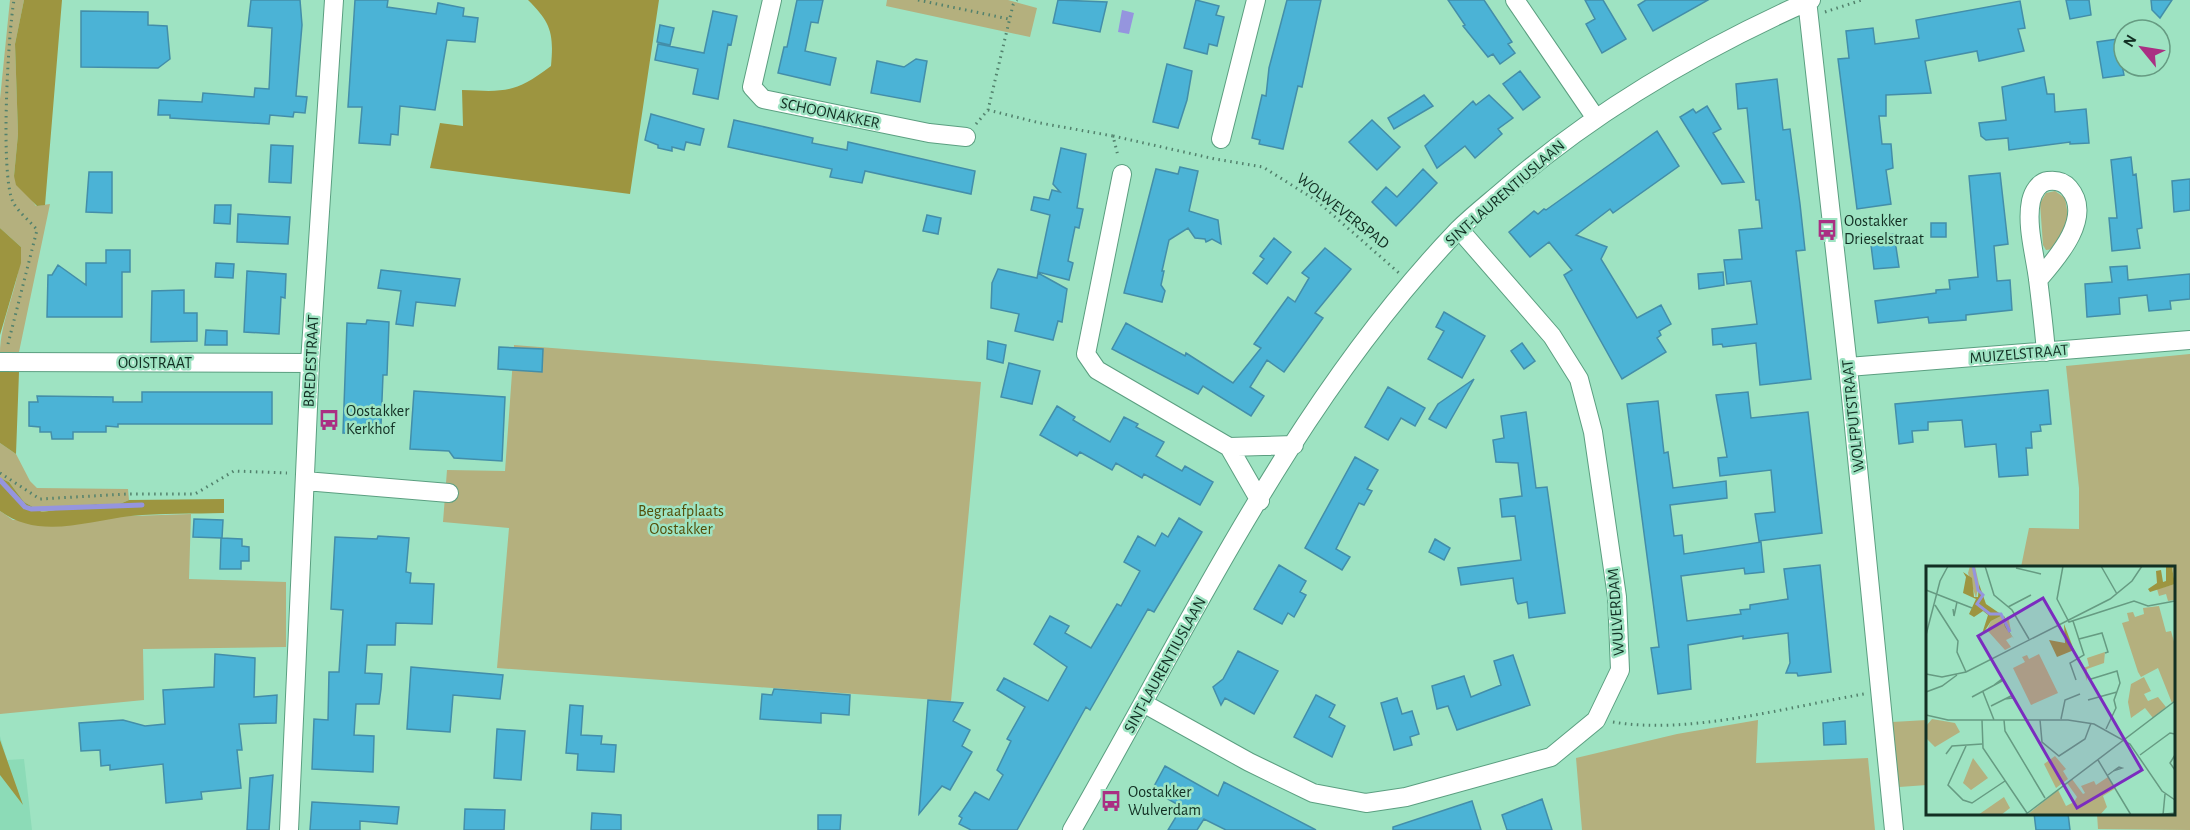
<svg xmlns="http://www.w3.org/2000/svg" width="2190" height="830" viewBox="0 0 2190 830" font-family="'Alegreya Sans',sans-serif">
<rect width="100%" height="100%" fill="#9ee3c2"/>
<path fill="#8cdbb7" d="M0,736L7,760L24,759L32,830H0Z"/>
<path fill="#b4b07e" d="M10,0H24L15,44L18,134L14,176L36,206L50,204L19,352L0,354C0,318 21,284 21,247L0,228V99Z
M887,0H1008L1037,8L1030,37L886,6Z
M2055,191L2065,198L2069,222L2054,249L2046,250L2043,245L2040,203L2046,193Z
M514,345L981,382L951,701L497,668L509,528L443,522L447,470L505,471Z
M2190,354V830L2098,829L2097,814H2174V568L2021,567L2029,528L2079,529V488L2066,366Z
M0,443L16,454L30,481L37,488L128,489L129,500L115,506L96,504L42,512L24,502L9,482L0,478Z
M0,511L13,520L191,514L189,579L286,582V647L143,649L144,700L0,714Z
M1758,720L1756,763L1868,758L1875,830H1582L1576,758L1677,734Z
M1927,720V785L1899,787L1892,722Z"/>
<path fill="#9d9540" d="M24,0H62L45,205L37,206L16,185L14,176L18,134L15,44Z
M528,0H659L630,194L430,168L440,123L463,126L462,90C507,92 515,93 551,66C554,33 551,23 528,0Z
M0,228L21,247V263L0,335Z
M0,372H19L16,454L0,443Z
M0,478L9,482L24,502L42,512L96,504L115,506L129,500L224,499V513C193,514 161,513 131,516C87,521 39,540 0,511Z
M0,740L23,805L0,775Z"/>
<path fill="#9595de" d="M1122,10L1134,13L1129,34L1118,32Z"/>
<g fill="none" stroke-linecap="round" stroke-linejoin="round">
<path stroke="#9595de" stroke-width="5" d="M0,480L25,507L31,509L142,505"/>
</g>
<path fill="#4bb3d6" stroke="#438ea9" stroke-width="1.5" d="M251,0H300L302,25L296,96L307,97L305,113L294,112L293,117L270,115L269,124L170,118V115H158L159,100L202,102L203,93L254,97L255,88L269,89L272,28L248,26Z
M355,0H388L387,7L436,14L438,3L464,8L463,16L478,18L475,42L447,40L435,110L400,106L398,135L391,134L390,145L359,143L362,107H348Z
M797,0H823L818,23L811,22L805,51L836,58L830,85L778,73L784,47H787Z
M1058,0L1107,2L1100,32L1053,23Z
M1196,0L1219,6L1216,15L1224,17L1217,46L1209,44L1207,54L1184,48Z
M1287,0H1321L1302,87L1298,86L1283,149L1259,144L1260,140L1252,138L1262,95L1266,96L1269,68Z
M1448,0H1484L1512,42L1508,44L1515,53L1500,64L1493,54L1488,57L1463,26L1465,25Z
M1585,0H1603L1626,39L1602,53L1586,24L1595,19Z
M1646,0H1708L1653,31L1638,5Z
M2066,0H2089L2091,15L2070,19Z
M2151,0H2172L2160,18L2152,10Z
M2020,1L2025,28L2018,29L2024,51L1979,61L1977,51L1925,61L1931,93L1886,95V116H1879L1882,144H1891L1893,168L1886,170L1891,204L1857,209L1838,59L1849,58L1846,31L1873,28L1875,44L1919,38L1916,20Z
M81,11L148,12V25L167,26L170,59L158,68L81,67Z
M713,11L737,16L731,45L728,44L718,99L693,94L698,69L655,60L658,44L704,53Z
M660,25L674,28L670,45L657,42Z
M2117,39L2124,75L2103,78L2097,42Z
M916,59L927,61L920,102L871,93L877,61L904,67Z
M1167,64L1192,71L1187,100L1178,128L1153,122Z
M1520,71L1540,97L1523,110L1503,84Z
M2044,77L2047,94H2054L2055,112L2086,109L2089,143L2070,144V142L2009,150L2008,138L1986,140L1981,136L1979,123L2006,120L2002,87Z
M1777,79L1783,130L1790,129L1800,204L1805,250L1796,251L1811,379L1760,385L1756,343L1723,347L1722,344L1713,345L1712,329L1757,324L1751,281L1727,284L1724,260L1742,259L1739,230L1762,228L1759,200H1756L1747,108L1738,109L1736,84Z
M1424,95L1433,106L1394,129L1388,118Z
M1489,95L1513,118L1498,129L1502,134L1475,158L1465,146L1437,168L1425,146L1473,101L1476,105Z
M1707,106L1721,129L1713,133L1744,182L1722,184L1680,117L1693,109L1696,113Z
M651,114L704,129L700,145L686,142L684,150L672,147V151L658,148V145L645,140Z
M734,120L813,138L812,143L847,150L848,142L975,171L971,194L865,171L862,183L830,177L832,169L728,147Z
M1372,120L1400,147L1377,170L1349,142Z
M1657,131L1679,166L1613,213L1610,209L1576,235L1607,247L1601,259L1637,318L1661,305L1671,324L1659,331L1661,335L1657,338L1666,352L1622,379L1564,275L1572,270L1549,242L1530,257L1509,232L1534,211L1538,214L1544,209L1546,210Z
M271,145L293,146L291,183L269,182Z
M1061,148L1086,154L1077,208L1083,209L1079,228L1075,227L1068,261L1073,263L1069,280L1038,272L1050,215L1031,210L1034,197L1049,200L1052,190L1060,192L1053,184Z
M2131,157L2133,175L2136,174L2142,228L2137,229L2140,248L2112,251L2109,218H2117L2111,160Z
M1180,167L1198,171L1189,211L1218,220L1221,244L1212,239L1206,242L1205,239L1195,238L1188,228L1169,240L1162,271H1164L1161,285L1165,291L1162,302L1124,293L1156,169L1178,174Z
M1423,169L1437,183L1396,226L1372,202L1386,187L1397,197Z
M89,172H112V213L86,212Z
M2000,173L2008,244L1994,246L1997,281L2010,280L2012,310L1966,315V320L1929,323L1928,317L1878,323L1875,301L1936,293V290L1950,289L1949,280L1978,277L1969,176Z
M2190,179V210L2174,212L2172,181Z
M215,205H231L230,224L214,223Z
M238,214L290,217L288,244L237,242Z
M927,215L941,218L938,234L923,231Z
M1931,223H1946V237H1931Z
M1894,234L1899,267L1874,269L1870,237Z
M1274,238L1291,252L1267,284L1253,273L1264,259L1260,256Z
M1325,248L1351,269L1315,313L1323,318L1284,372L1267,360L1250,387L1264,396L1251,416L1203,386L1198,394L1112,349L1126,323L1185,356L1186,353L1233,383L1261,348L1254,344L1288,297L1295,302L1309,278L1302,273Z
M106,250H130V272H122V317H47L48,275H52L58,265L86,285V263H106Z
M216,263L234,264L233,278L215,277Z
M2127,266L2128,280L2190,274V299L2170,301L2171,309L2149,311L2147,295L2119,298L2120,314L2087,317L2085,284L2112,282L2110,267Z
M998,269L1037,278L1038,273L1067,289L1062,322L1058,321L1053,340L1015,331L1019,314L991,308L992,283Z
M381,270L460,279L455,306L416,302L413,326L396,324L401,291L378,288Z
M247,271L286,274L285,298L281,297L279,334L244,332Z
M1723,272L1724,285L1699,289L1698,274Z
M184,290V313H197V341L151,342L152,291Z
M1444,312L1485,336L1462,378L1428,359L1444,331L1436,327Z
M367,320L389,322L387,375H383L381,424L366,423L365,434L343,433L347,323L366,324Z
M206,330L227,331V345H205Z
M988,341L1006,345L1003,363L987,359Z
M1522,343L1535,361L1524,369L1511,351Z
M499,347L543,349L542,372L498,369Z
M1009,363L1040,371L1032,404L1001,397Z
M1474,379L1446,428L1429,419L1438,404Z
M1388,387L1425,408L1415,426L1401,418L1388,440L1365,427Z
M2048,390L2051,424L2040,425L2041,431L2031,432L2032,448H2026L2028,475L1999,477L1996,444L1965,447L1962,420L1928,422V430L1912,431L1913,442L1899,444L1895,404Z
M414,391L505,397L502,461L454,458L449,451L410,449Z
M142,392H272V424H118V427L106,426V432H73V439H52L51,432H40V427L29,426V402H38L37,396L113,397V402H142Z
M1748,392L1751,418L1808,412L1822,533L1759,541L1755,514L1775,512L1771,470L1720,476L1718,458L1727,457L1716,395Z
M1658,401L1664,453L1668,452L1673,488L1726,481L1727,498L1670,505L1674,536L1682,535L1684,554L1761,542L1764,572L1745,574L1744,568L1681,576L1687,621L1741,614L1740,610L1750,609V605L1788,599L1784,569L1820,565L1831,672L1798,676L1797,673H1786L1790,663L1788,633L1743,639V636L1688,645L1691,689L1658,694L1651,648L1659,647L1627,404Z
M1057,406L1075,417L1073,420L1110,442L1124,417L1138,424L1136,427L1164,442L1156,456L1182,471L1185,466L1213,482L1200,505L1144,474L1142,478L1116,463L1112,470L1080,452L1077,456L1040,435Z
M1526,412L1536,488L1547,487L1565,613L1529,618L1527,602L1518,604L1516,600L1513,578L1461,585L1458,568L1521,560L1515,516L1502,517L1500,499L1522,496L1518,463L1496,462L1493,440L1504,438L1501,416Z
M1355,457L1378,470L1367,489L1372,491L1364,505L1359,503L1336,549L1350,557L1342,570L1305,548Z
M1179,518L1202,532L1154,612L1148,609L1090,710L1086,707L1017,830H971L959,824L962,818L959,816L975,792L989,800L1003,775L997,770L1011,741L1007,739L1025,707L997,690L1004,678L1048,701L1067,667L1034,644L1050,616L1069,626L1065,633L1091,648L1117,604L1121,606L1140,571L1124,562L1138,536L1155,546L1162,533L1168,537Z
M194,519L223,520L222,538L242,539V546L249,547V561H241V569H220L221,538L193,537Z
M378,536L409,538L406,572L411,573L410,583L434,584L432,624L396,623L395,645H367L365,673L382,674L381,689L379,704H356L354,735L374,736L373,772L312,769L314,719L328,720L329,672H339L343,610L331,609L335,537L377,539Z
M1435,539L1450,548L1444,560L1429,552Z
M1279,565L1306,581L1300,592L1306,595L1294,617L1288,613L1282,624L1254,609Z
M1238,651L1278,671L1254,714L1225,698L1221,705L1213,687L1223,679Z
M215,654L255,658L254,697L277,695L276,723L239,724L242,750H237L241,788L201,792L202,799L166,803L163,764L110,770V765L101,766L100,750L81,751L79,723L123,720L145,726L165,724L163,690L214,687Z
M1513,655L1530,705L1457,730L1448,706L1437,709L1432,686L1464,676L1471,697L1501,685L1494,661Z
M411,667L503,675L500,699L453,695L450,732L407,729Z
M774,689L850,695L849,715L821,713V723L760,719L762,694L772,695Z
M1316,695L1335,705L1329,717L1345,726L1332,757L1294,737Z
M1397,698L1402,714L1412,711L1419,734L1410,737L1412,745L1394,750L1381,703Z
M928,700L963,703L953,721L970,730L962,746L972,752L950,790L942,786L919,814Z
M570,705L583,706L581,735L602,736L601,744L616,745L614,772L577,770L578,754L566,753Z
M1845,721L1846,744L1824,745L1823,723Z
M497,729L525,731L521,780L494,778Z
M1165,766L1218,796L1224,782L1316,830H1226L1204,819L1197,830H1168L1182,807L1152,790Z
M273,775L269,830H247L250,778Z
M1542,799L1552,830H1507L1502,815Z
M1472,801L1481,830H1393V827Z
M312,802L399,807L397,824L360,821V830H310Z
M465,809L505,810L504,830H464Z
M592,813L621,815V830H591Z
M2034,813H2068L2070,830H2036Z
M818,815H841L840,830H818Z"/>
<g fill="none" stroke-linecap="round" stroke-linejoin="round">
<defs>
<path id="minor" d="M772,0L752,87L763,99L929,133L966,137
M1515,0L1595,117
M1807,0L1848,367L1894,830
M1221,139L1256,0
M1122,174L1086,354L1097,370L1229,447L1260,501
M2038,280C2057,258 2094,217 2069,188C2064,182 2056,180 2048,181C2039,182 2033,192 2031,201C2026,225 2035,255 2038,279C2041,303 2044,328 2046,352
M0,362L310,363
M1848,367L2190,340
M1229,447L1294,445
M305,481L449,493
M1143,703L1249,762L1313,793L1366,803L1406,797L1551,757L1596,720L1620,670L1617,597L1593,432L1579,379L1552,336L1459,229
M289,830L310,363L334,0
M1072,830C1190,625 1293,402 1458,230C1473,215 1490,202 1506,188C1597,109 1701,49 1811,0"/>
</defs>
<use href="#minor" stroke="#5b9f80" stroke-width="20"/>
<path stroke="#52816c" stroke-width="3" stroke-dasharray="1.5 4.5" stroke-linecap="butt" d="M918,0L1009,19
M1825,12L1862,0
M988,110L1040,123L1113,136L1118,156
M976,124L988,110L1013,5L1017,0
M1113,136L1215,159L1263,167L1317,201L1399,273
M8,344L37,230C30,221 18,212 13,202C0,175 8,35 14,0
M0,473L40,499L127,494H195L234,471L287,473
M1613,722C1689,735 1788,707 1864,694"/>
<use href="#minor" stroke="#fff" stroke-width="18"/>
</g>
<defs>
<symbol id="bus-bare" viewBox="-9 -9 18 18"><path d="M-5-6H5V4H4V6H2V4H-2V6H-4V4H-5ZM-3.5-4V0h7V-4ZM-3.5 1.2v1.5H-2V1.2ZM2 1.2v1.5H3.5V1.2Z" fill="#aa2f83" stroke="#9ee3c2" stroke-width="2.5" paint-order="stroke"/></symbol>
</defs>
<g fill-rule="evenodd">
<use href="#bus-bare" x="1812" y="215" width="30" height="30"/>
<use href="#bus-bare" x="314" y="405" width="30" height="30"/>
<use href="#bus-bare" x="1096" y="786" width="30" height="30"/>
</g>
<g text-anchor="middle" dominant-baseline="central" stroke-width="5" stroke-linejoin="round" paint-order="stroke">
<g font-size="16" fill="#122f23" stroke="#9ee3c2">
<text transform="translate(830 113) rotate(12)">SCHOONAKKER</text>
<text transform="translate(1505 193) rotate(-41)">SINT-LAURENTIUSLAAN</text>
<text transform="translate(1343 211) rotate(38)">WOLWEVERSPAD</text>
<text transform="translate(2019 354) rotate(-5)">MUIZELSTRAAT</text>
<text transform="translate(311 361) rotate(-87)">BREDESTRAAT</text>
<text x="155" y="363">OOISTRAAT</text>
<text transform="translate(1853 416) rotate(-96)">WOLFPUTSTRAAT</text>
<text transform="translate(1616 612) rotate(-94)">WULVERDAM</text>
<text transform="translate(1165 665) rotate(-61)">SINT-LAURENTIUSLAAN</text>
</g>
<g font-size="16" fill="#122f23" stroke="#9ee3c2" text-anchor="start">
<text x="1844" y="221">Oostakker<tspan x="1844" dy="18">Drieselstraat</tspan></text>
<text x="346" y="411">Oostakker<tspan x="346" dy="18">Kerkhof</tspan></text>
<text x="1128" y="792">Oostakker<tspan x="1128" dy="18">Wulverdam</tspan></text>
</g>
<g font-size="16" fill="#534d09" stroke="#9ee3c2">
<text x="681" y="511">Begraafplaats<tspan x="681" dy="18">Oostakker</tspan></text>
</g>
</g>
<g transform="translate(1926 566)">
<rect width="249" height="249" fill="#9ee3c2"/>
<path d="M44,0H49L53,18L50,32L42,7ZM249,1V34L242,35L240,28L233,30L231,23L249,18L246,2ZM233,40L240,66L245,65L249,79V134L246,137L232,102L215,111L212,106L196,57L203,55L201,47L207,46L209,51L218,48L217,42ZM75,50L80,53L82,50L85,65L80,55L77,57L86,71L80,74L85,81L79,84L61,64L65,55ZM179,86L178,97L161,103V115L157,102L163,100L161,92ZM113,88L132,127L105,139L87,102L99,96L96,91L101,89L103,93ZM218,111L225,125L218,128L222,135L232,131L240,141L227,152L219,142L205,152L202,136L205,118ZM6,153L29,157L34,166L9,181L0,172V160ZM129,190L140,203L137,205L142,213L130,222L118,198ZM47,192L62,212L45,224L37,217ZM182,211L190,222L177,230L181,241L174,249H101L132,224L140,240L148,236L151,231L141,217L146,213L157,228L159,227L155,220L168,215L170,219ZM78,231L84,242L75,249H52Z" fill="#b4b07e"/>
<path d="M240,0H249L246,2L249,18L224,26L222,23L231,17L230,5L235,4L237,16L240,15ZM37,6L46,12L48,31H52L53,18L60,38L79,51V59L88,73L79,61L75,50L65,55L55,71L62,49L57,45L48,51L43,48L50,33L37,27L40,11ZM138,58L148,84L131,91L123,74L139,77Z" fill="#9d9540"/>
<path fill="none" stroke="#9595de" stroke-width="3" d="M47,0L52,24L57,29L51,38L64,48H75L84,66"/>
<path fill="none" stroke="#669b82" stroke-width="1.5" d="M59,0L68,29L86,44L103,73M137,0L131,33L143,56L208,35L222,40L249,35M175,0L191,28M90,2L115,8M0,24L46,42M9,39L32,75L31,86L40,106M82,41L105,29M27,43L28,50L31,36M147,55L158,89L144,97L150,114M0,69L14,15L22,0M153,73L176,67L182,86L179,87M0,108L16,111L40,106L184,33L206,15L216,0M165,113L191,105L194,117L188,134L190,142L180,163M0,126L16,120L31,109M57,126L68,154M46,131L76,115V113L68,119M162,134L191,126M65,140L85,130L87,132L79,133M0,149L22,154H142L168,158L204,178L236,225L249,234M135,153L139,134L154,128M56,154L57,182L101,247M78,154L79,165L119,232M114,154L116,176L133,190L159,173L165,157M40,180L22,219L37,234L46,237L79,215M20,188L26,180L56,178M214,189L244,167L249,168M249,189L244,197L249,204M172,194L205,249M182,209L190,203L193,201L196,202L187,205M99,249L249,135M230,249L249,247M237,249L239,228"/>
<path fill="#7b2cbf" fill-opacity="0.15" stroke="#7b2cbf" stroke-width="3" d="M117,32L216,204L151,242L52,70Z"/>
<rect width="249" height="249" fill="none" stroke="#122f23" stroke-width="3"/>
</g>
<g transform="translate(2142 48) rotate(300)"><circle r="28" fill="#9ee3c2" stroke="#669b82" stroke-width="1.5"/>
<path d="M0-4.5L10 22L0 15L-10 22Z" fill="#aa2f83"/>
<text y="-9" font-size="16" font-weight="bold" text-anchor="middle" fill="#122f23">N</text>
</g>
</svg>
